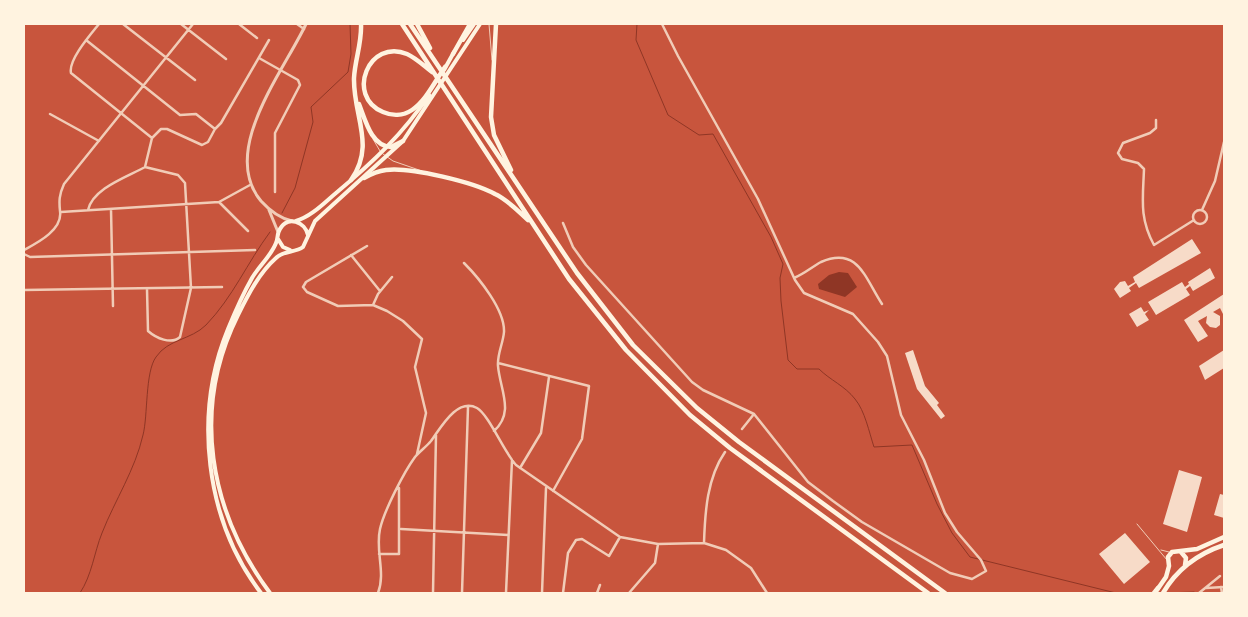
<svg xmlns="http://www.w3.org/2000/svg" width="1248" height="617" viewBox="0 0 1248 617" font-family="Overpass,sans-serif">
<rect width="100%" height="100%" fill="#c8553d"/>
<path fill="#8f3625" d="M839,272L848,273L857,287L845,297L819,289L818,284L829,275Z"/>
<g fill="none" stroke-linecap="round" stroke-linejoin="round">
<path stroke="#8f3625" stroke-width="1" d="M637,24L636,40L668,115L699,135L713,134L771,237L783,264L780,278L781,301L788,360L797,369H819C830,380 845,386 855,399C865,411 869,432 874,447L912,445L937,504L952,533L970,557L1116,593
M282,213L295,188L313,122L311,107L348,72L351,54L350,24
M80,593C92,575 94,553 102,533C115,500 135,470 143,435C148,416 145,372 156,357C168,339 191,340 206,325C233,297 247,263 270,232
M1165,593L1194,592"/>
</g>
<path fill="#f7dbc8" d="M1192,239L1201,253L1139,288L1136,283L1129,288L1131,291L1120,298L1114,289L1120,282L1125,281L1128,286L1135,282L1133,277Z
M1210,268L1215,278L1193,291L1190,286L1186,289L1190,295L1156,315L1148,302L1182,282L1185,287L1189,284L1188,282Z
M1224,294V316L1220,308L1213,312L1220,316V325L1216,328L1210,327L1206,323L1207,316L1198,321L1208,336L1198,342L1184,320Z
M1141,307L1144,312L1149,310L1145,314L1149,320L1137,327L1129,314Z
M913,350L925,386L939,403L937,405L945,416L941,419L917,389L905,353Z
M1224,350V368L1205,380L1199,366Z
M1179,470L1202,477L1187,532L1163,524Z
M1220,494L1224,495V518L1214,515Z
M1125,533L1150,562L1124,584L1099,554Z"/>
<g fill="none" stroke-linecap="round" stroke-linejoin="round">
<path stroke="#f1ccb7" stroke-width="1" d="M489,24L492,60
M373,139L380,151
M383,154L393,161L422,171
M1137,524L1167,560
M1161,550L1169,552"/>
<path stroke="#f1ccb7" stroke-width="2.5" d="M99,24C91,34 68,60 71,73L152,138
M123,24L195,80
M181,24L226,59
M239,24L257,38
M297,24L304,29
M662,24L678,56L758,199L795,280L804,293L853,314L878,342L887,356L901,415L924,460L945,513L957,532L981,560L986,571L972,579L950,573L862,522L833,501L808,482L754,414L742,429
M86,40L180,115L196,114L215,129
M259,58L298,80L300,85L275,133V192
M50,114L99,141
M1156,120V128L1150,133L1123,143L1118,153L1122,159L1138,163L1144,169C1143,198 1139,218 1154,245L1194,220
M215,129L221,123L269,40
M145,167L178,175L185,183L191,288L180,337C171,345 156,338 148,331L147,289
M219,202L248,231
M111,209L113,306
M1193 217a7 7 0 1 1 14 0a7 7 0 1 1-14 0Z
M88,210C93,188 127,177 145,167L152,138L161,129H167L202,145L208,142L215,129
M1202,210L1215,181L1224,142
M61,212L219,202L250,185
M563,223L573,247L586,265L692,382L703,390L754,414
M367,246L306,282L303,287L307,292L338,306L373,305L387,311L403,321L422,339L415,367L426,413L417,454
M24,250C37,243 63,230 60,211C59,201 59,195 64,184L193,24
M24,254L30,257L255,250
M351,255L380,291
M464,263C479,278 505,310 504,332C503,344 497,354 498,366C500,390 515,412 494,431
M794,278C804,274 812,267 821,262C858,246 865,278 882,304
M24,290L222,287
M373,305L378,294L392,277
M498,363L589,386L582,439L553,491
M520,468L541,433L549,377
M401,529L508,535
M704,543C705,512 707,478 725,452
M379,554H399V488
M1221,587L1222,593
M1206,588L1224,587
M378,593C386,572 375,551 380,529C384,511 404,472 415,457C420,451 426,447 431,441C440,429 457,397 477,408C489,415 504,452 516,465L620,537L658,544L704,543L726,550L751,568L767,593
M433,593L436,435
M462,593L468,407
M506,593L512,460
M542,593L546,488
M563,593L568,553L576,540L582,539L609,556L620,537
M597,593L600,585
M629,593L655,563L658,544
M1199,593L1220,576"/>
<path stroke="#f1ccb7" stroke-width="3" d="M269,210L278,232
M292,221C279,218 270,211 261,201C219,151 284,71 306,24"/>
<path stroke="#fff3e0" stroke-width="4" d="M463,40L474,24
M444,70L454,52
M296,221C312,216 324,203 336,193C372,163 403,134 429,95
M278,239L283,247L290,250
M261,593C205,520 193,414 228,329C235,312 243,294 252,278C259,266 271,256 276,243C278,239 277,233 280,229C288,215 305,222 308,235
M270,593C209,511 191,409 238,315C248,295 259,273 276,258C284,250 295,253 303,247L315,221L403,141L480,24"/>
<path stroke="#fff3e0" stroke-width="4.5" d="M1181,552L1186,558L1185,565
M1157,590L1166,577L1169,566L1168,557L1172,552L1197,549L1224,537
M1163,593C1177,569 1197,554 1224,545"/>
<path stroke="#fff3e0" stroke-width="4.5" d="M402,24L569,279L626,350L690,415L730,448L928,593
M410,24L577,273L633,345L697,408L739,442L945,593
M417,24L430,48
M496,24L491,117L494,135L511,170
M453,54L470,24
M432,72C424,66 416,58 407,54C369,38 345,96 383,112C392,116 403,116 412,110C426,101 435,81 445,67
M359,104C365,119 371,146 391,147L403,141
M364,178C371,174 378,171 386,170C411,167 473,182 495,194C508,200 518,211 528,220
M351,180C376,145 353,116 354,78C355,59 362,43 361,24
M1154,593L1158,588"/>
</g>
<rect width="1248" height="617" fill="none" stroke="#fff3e0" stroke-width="50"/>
</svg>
